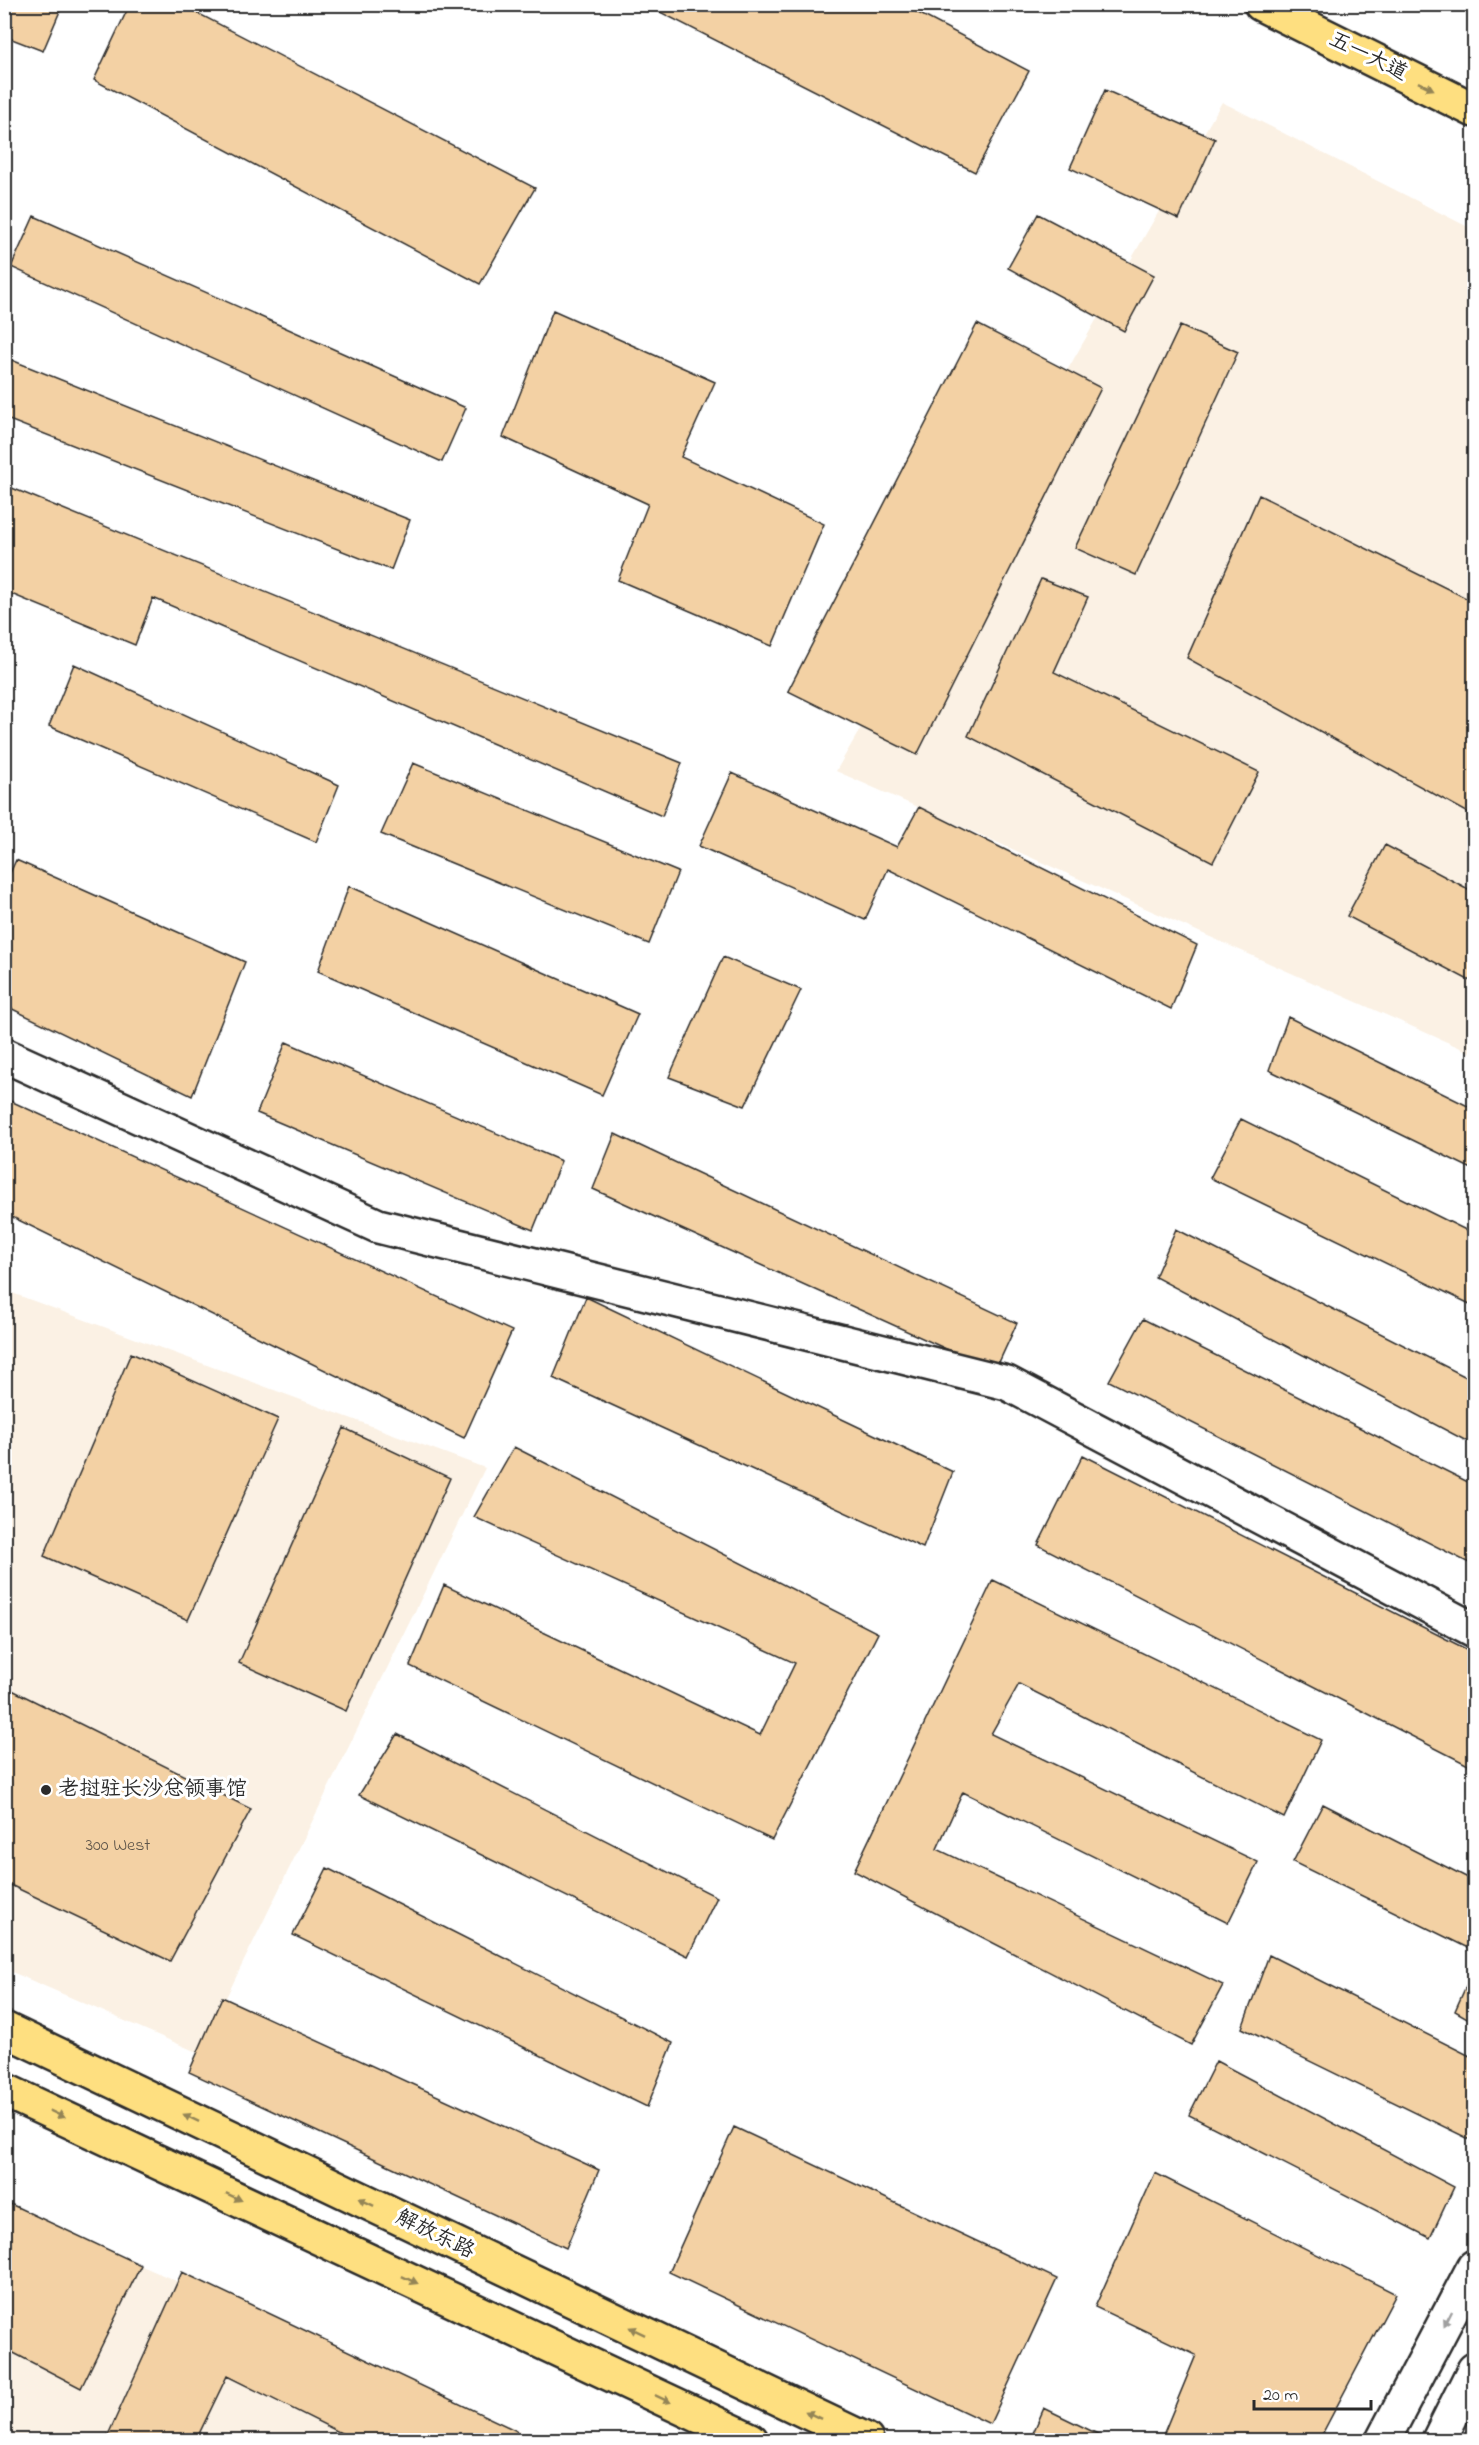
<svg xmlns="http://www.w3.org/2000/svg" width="1479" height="2445" viewBox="0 0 1479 2445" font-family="'Indie Flower','LXGW WenKai TC',sans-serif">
<rect width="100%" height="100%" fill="#fff"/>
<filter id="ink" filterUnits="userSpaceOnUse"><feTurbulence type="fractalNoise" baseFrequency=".0167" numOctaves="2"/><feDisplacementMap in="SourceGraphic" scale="12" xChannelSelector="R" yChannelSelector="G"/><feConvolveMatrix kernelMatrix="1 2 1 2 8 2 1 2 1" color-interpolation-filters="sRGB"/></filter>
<g filter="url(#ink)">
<path fill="#fbf1e4" d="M1222,102L1474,230V1054L836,771Z
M4,1290L485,1468L199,2053L5,1969Z
M4,2206L537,2438L535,2440H167L116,2416L108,2440H5Z"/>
<path fill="#f3d1a4" stroke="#2b2b2b" stroke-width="1.5" d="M4,4H63L43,51L4,36Z
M130,4H180L535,188L480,284L94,80Z
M654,4H901L1029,71L975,172L652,8Z
M1105,90L1215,139L1179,219L1070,168Z
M1038,214L1154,275L1124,331L1008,268Z
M34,216L466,408L442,462L11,267Z
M553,310L715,382L681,457L824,524L772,646L618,580L648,504L503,437Z
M977,324L1101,388L917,755L788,691Z
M1180,326L1238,352L1136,575L1075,548Z
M4,357L410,520L391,570L4,418Z
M7,486L682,763L662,816L153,598L135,645L4,591V490Z
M1259,495L1474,602V816L1187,658Z
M1041,579L1088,597L1054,672L1259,772L1213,862L968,736Z
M74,664L339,785L316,842L49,726Z
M413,763L678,872L649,944L381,834Z
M732,773L897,847L919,807L1197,945L1171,1009L888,869L865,920L699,846Z
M1385,845L1474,892V983L1347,916Z
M16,860L245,962L192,1096L4,1005V886Z
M349,886L638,1014L602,1095L318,971Z
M723,957L801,990L745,1106L669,1077Z
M1288,1017L1474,1109V1170L1269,1070Z
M286,1042L561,1161L533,1230L257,1113Z
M4,1098L512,1331L464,1438L4,1213Z
M1241,1119L1474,1234V1306L1210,1178Z
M615,1134L1017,1323L995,1371L593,1189Z
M1176,1229L1474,1381V1445L1155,1277Z
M586,1297L953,1472L923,1548L553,1378Z
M1143,1319L1474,1485V1552L1469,1563L1109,1381Z
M131,1353L278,1419L188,1620L44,1556Z
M344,1428L450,1478L346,1711L239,1663Z
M514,1447L878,1633L772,1840L410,1666L444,1585L760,1735L795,1663L474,1517Z
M1083,1455L1474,1653V1768L1038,1545Z
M993,1580L1321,1740L1284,1818L1019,1684L991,1734L1258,1862L1228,1923L963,1792L937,1849L1223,1985L1191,2045L854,1871Z
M4,1686L251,1809L170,1961L4,1882Z
M397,1734L717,1897L688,1956L359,1795Z
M1323,1804L1474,1881V1951L1293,1862Z
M327,1868L673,2043L647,2107L293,1935Z
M1269,1955L1474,2058V2132L1471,2140L1242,2028Z
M1474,1968V2022L1455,2011Z
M222,1997L599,2170L566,2248L189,2072Z
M1216,2061L1454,2187L1430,2238L1189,2115Z
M734,2127L1057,2279L990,2424L669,2272Z
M1155,2173L1396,2294L1319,2440H1161L1196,2355L1095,2307Z
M4,2201L141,2265L81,2388L4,2348Z
M182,2272L517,2431L513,2440H355L227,2376L196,2440H120L108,2435Z
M1044,2408L1110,2440H1030Z"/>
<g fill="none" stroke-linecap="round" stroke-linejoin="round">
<defs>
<path id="minor" d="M4,1055L378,1226L1007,1383L1474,1630
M1383,2440L1474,2267
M1439,2440L1474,2370"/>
<path id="major" d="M1261,4L1474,110
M4,2029L866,2440
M4,2090L751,2440"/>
</defs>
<use href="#minor" stroke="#2b2b2b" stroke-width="38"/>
<use href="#major" stroke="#2b2b2b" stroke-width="38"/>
<use href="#minor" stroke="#fff" stroke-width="33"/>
<use href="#major" stroke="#fedf80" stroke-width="33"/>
</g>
<defs><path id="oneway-solid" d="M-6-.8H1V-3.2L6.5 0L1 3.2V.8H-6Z" transform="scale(1.5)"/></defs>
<g fill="#948556">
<use href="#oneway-solid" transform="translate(1426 86) rotate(26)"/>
<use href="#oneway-solid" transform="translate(57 2114) rotate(25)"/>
<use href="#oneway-solid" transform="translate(191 2118) rotate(-154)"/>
<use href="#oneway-solid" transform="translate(234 2197) rotate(25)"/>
<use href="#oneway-solid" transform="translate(366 2202) rotate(-154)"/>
<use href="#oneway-solid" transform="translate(410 2280) rotate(25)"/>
<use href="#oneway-solid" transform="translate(637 2331) rotate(-154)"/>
<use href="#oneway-solid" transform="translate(663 2399) rotate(25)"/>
<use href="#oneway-solid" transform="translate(813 2415) rotate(-154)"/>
</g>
<use fill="#a0a0a0" href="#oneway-solid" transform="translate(1448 2319) rotate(117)"/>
</g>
<circle fill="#2b2b2b" stroke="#fff" stroke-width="2" cx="46" cy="1790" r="6"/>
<g text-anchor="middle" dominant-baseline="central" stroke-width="6" stroke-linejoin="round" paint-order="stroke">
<g font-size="18" fill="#5d5449">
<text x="118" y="1846">300 West</text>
</g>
<g font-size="21" fill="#2b2b2b" stroke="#fff">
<text transform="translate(1368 57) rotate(26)">五一大道</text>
<text transform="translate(435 2235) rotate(26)">解放东路</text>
</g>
<g font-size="21" fill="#2b2b2b" stroke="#fff" text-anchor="start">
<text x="58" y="1790">老挝驻长沙总领事馆</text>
</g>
</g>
<rect width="1479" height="2445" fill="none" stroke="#fff" stroke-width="24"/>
<rect x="12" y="12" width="1455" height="2421" fill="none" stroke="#2b2b2b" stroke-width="2" filter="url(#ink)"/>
<path d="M1254 2400v9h117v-9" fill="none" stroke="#2b2b2b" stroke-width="3"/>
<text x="1263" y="2400" font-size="18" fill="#2b2b2b" stroke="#ffffff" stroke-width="4.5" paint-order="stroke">20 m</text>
</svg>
